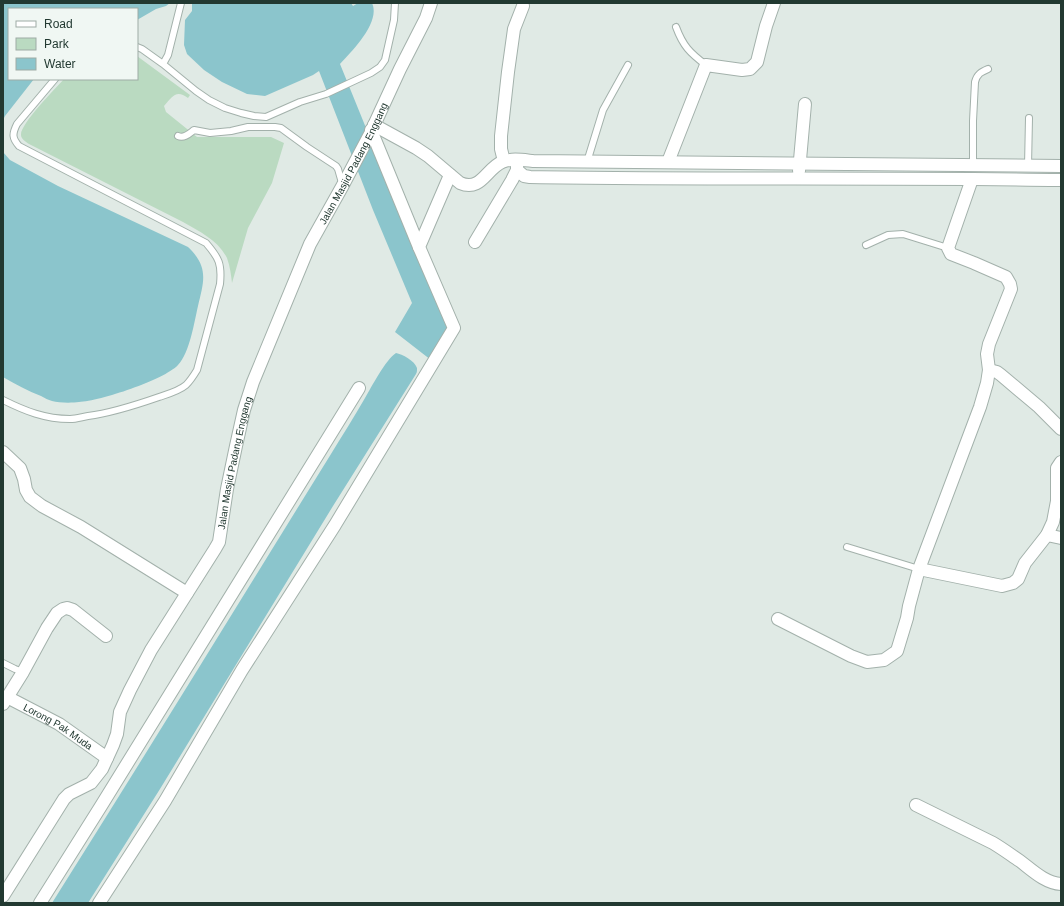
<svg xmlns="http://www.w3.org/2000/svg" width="1064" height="906" viewBox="0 0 1064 906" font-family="Arial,sans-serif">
<rect width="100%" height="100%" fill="#e0eae5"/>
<path fill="#badac1" d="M137,56L190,95L188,98C176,89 172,97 164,106L166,112L197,137H271L284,143L272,183L248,228L232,283C231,275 230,266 227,258C218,240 200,232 183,222L29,144C26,142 21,139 21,135C20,124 56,88 64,79H137Z"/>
<path fill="#8bc5cc" d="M3,3H170L166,6L156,9L137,20V9H9V79H34L5,116L3,120Z
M192,3H351L353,6L358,3H372C381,22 352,51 340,64L449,332L431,360L395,332L412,303L373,210L319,71L313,75L265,96L247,94L222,82L204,70L187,54L184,45L185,20L192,11Z
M3,152L10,160L58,186L188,247C209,267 204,281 198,306C194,323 190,352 178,365C164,380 100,401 79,402C72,403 59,403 52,401C48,400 45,398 41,396C28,391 15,384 3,377Z
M396,353C402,354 415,361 417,368C417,371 417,372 416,374L333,506L160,789L88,903H52C146,754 238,604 331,454C342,436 354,417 365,398C371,388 386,359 396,353Z"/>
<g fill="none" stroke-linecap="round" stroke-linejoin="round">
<defs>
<path id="service" d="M676,27C683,46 690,53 706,65
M137,47L142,49L163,64L196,91L209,100L225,108L241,113L254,116L266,117L300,102L326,94L371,73L380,67L385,60L394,20L395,3
M163,64L168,55L181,3
M178,136C184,139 190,133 194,130L210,133L231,131L248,127H275L281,128L307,147L336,166L338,169L342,183
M587,162L603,110L628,65
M973,165V121L975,82C977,74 981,72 988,69
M1028,166L1029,118
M866,245L888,235L903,234L948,248
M3,400C25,411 45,419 70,419C76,419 82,417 88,416C112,413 136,405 159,397C168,394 179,391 186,385C191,380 194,375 197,370L220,284C222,264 219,258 206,243L19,146C12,138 12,134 17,124L55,79
M847,547L919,569
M3,663L15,669L23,672"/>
<g id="minor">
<path d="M374,125L416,148L428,156L460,183C481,192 486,169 502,162C511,158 523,160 533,161L1061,166"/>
<path d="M371,130L419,247"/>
<path d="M504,161L501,149V136L508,72L514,29L523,6"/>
<path d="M668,162L706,65L742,70L750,69L757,62L766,26L774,3"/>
<path d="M517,170L524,176L530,177C707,180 884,177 1061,180"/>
<path d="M799,171L805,104"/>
<path d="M972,179L948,248L951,254L974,263L1006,277L1010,284L1011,289L989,344L987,354L989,370"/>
<path d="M475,242L512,180L517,170V163"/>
<path d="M3,452L20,468L24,479L26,490L30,497L42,506L81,527L187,593"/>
<path d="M1047,535L1061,538"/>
<path d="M919,569L1002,586L1013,583L1018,579L1025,563L1047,535L1053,522L1057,501V468L1061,462"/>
<path d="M778,619L851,656L867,662L884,660L897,651L907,618L909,606L919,569L980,407L987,383L989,370L997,372L1001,375L1039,407L1061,429"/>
<path id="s1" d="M7,697L59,724L107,758"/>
<path d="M3,704L23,672L47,628L57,613L63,609L67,608L73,610L106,636"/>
<path d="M916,805L993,843C1003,849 1011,855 1020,861C1032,870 1045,883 1061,884"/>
<path id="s2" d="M3,896L64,799L69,794L91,783L102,769L113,745L117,734L120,712L130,690L151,650L215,549L219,542L227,489L236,446L244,410L253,382L310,244L343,185L370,134L400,69L426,18L431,3"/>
<path d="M40,903L101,806L359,388"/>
<path d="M99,903L165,801L242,670L335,525L454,328L419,247L450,175"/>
</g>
</defs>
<use href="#service" stroke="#a3b1ab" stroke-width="8"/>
<use href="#minor" stroke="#a3b1ab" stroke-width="14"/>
<use href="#service" stroke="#fff" stroke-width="6"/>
<use href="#minor" stroke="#fff" stroke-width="12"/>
</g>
<g text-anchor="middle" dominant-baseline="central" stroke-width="3.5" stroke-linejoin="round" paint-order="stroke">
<g font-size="10" fill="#223931" stroke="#f0f7f3">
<text stroke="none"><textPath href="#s2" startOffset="826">Jalan Masjid Padang Enggang</textPath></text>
<text stroke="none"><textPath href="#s2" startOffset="502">Jalan Masjid Padang Enggang</textPath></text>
<text stroke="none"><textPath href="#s1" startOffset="59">Lorong Pak Muda</textPath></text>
</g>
</g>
<rect width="1064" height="906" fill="none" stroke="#223931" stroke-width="8"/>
<rect x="8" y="8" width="130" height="72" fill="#f0f7f3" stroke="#9eaba5"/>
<rect x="16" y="21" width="20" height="6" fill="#ffffff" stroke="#9eaba5"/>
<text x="44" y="28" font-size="12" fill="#223931">Road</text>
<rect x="16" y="38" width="20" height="12" fill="#badac1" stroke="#9eaba5"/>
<text x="44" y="48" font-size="12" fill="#223931">Park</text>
<rect x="16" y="58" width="20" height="12" fill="#8bc5cc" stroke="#9eaba5"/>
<text x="44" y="68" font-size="12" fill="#223931">Water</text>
</svg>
